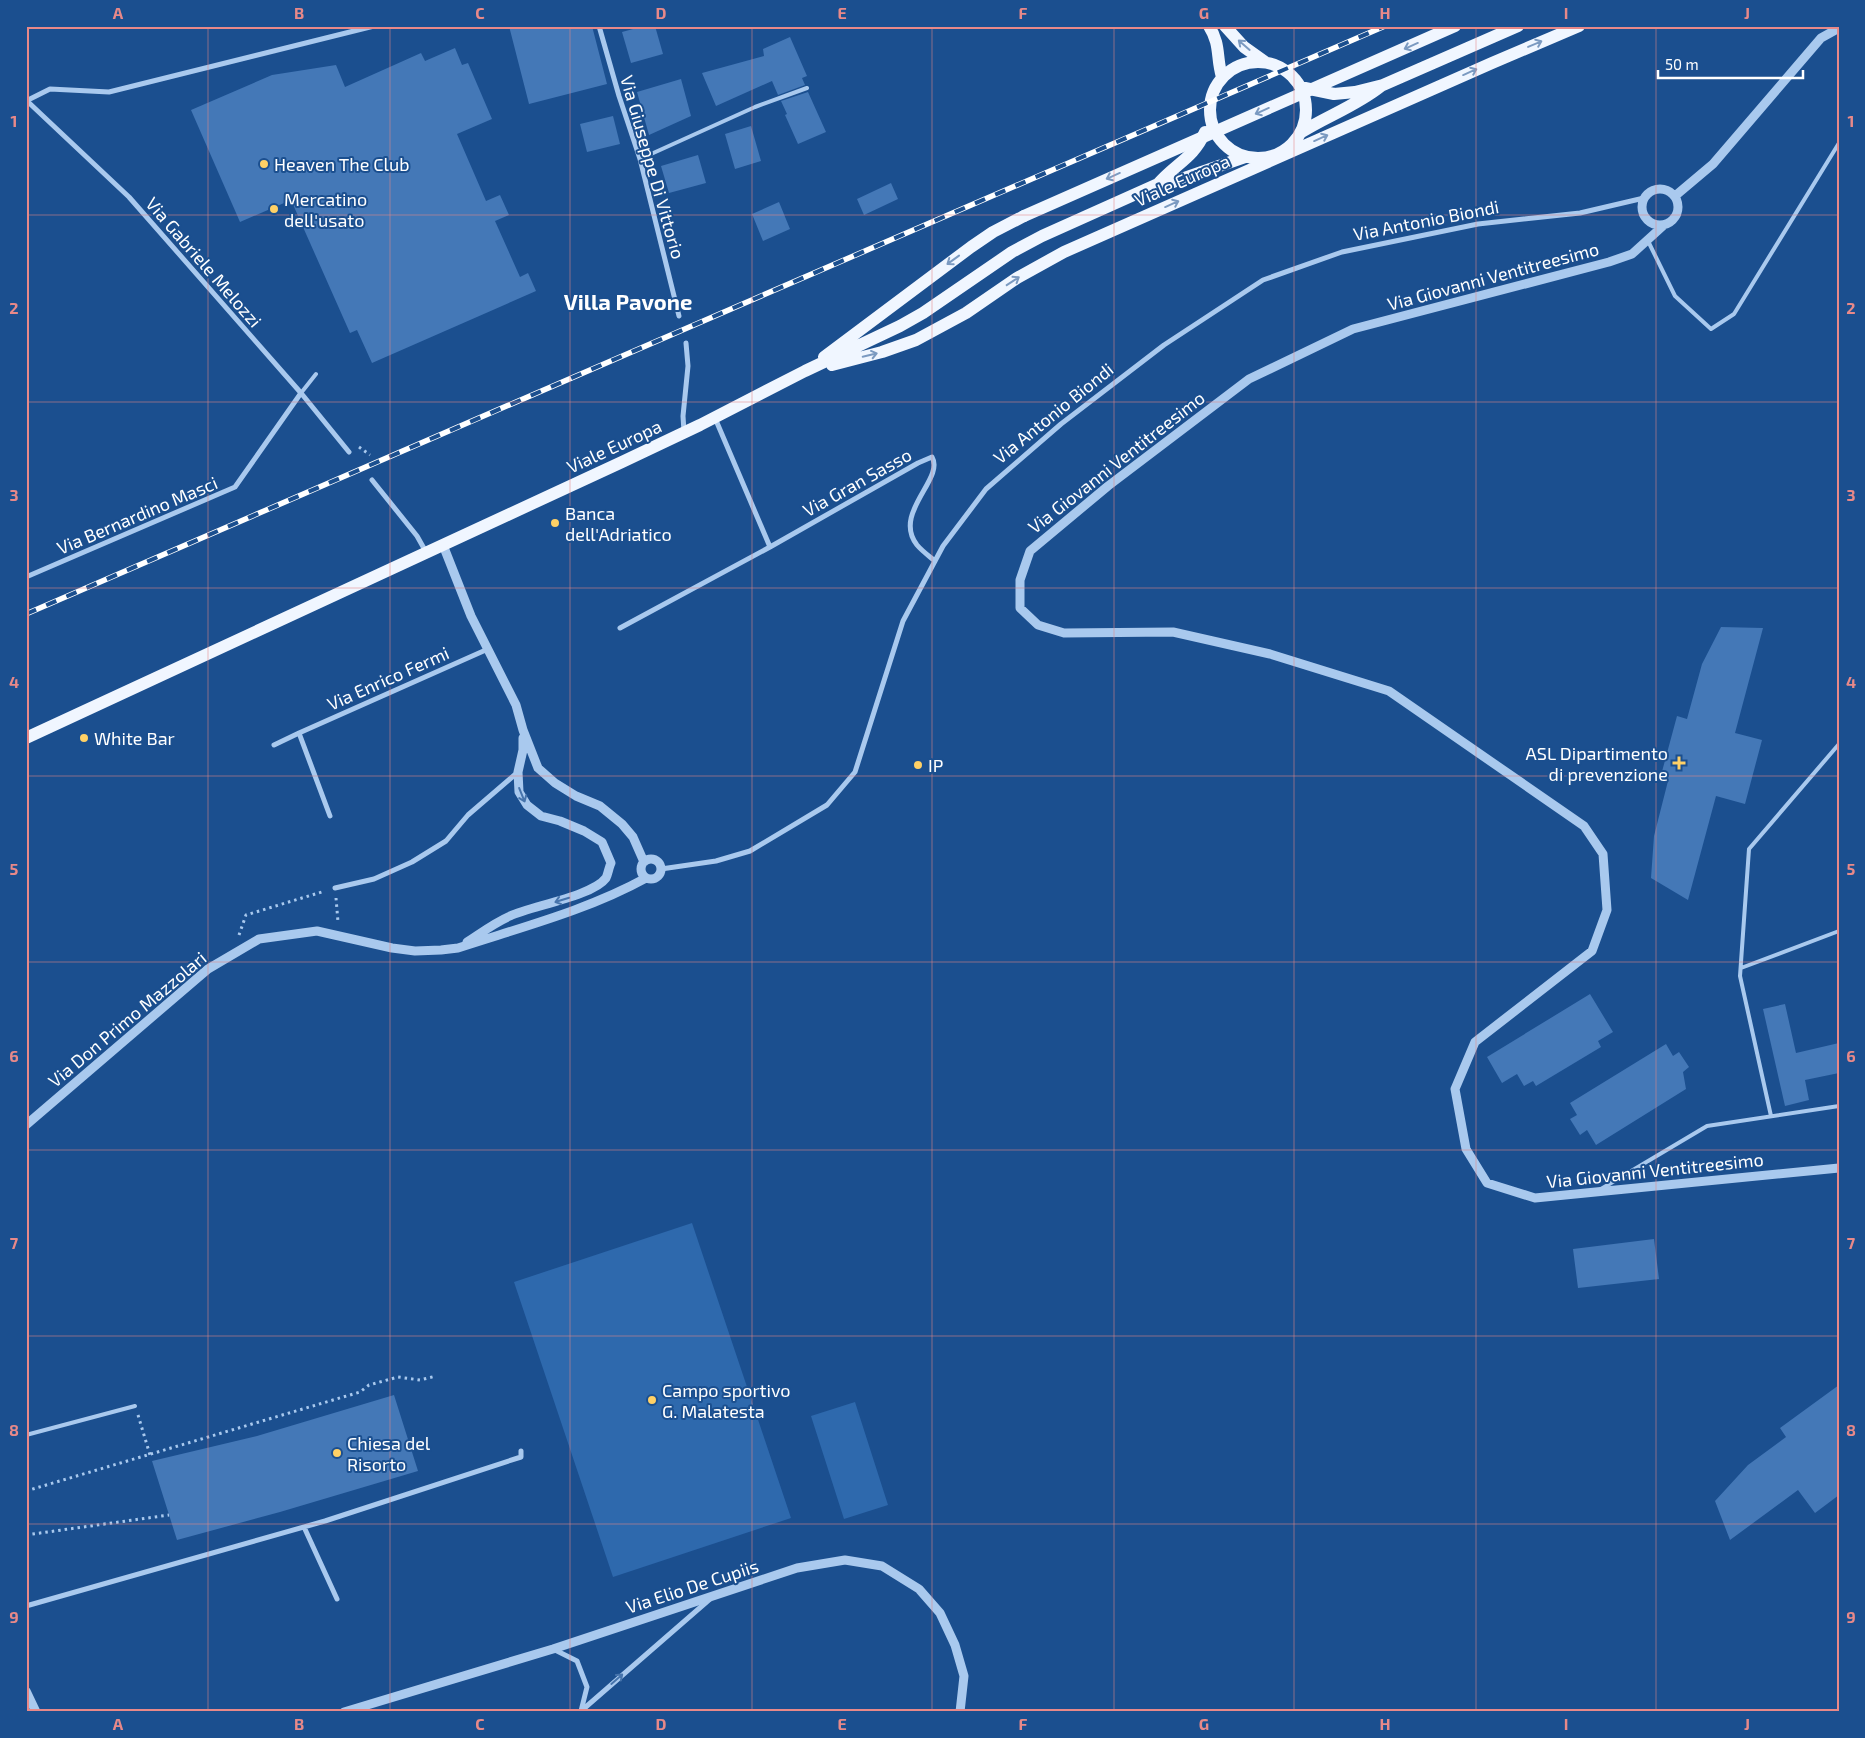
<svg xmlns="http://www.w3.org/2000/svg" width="1865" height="1738" viewBox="0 0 1865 1738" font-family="'Exo 2',sans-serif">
<rect width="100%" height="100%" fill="#1b4f8f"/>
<path fill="#2e69ad" d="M692,1223L791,1518L613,1577L514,1282Z
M855,1402L888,1505L844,1519L811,1416Z"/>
<path fill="#4478b7" d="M509,26H592L607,84L529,104Z
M644,26H655L663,54L631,63L622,32Z
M790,37L807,76L802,78L805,85L778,95L772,81L716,106L702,73L764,56L763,49Z
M455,48L462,65L468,63L492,119L457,134L486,201L500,195L509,215L495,221L520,277L528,273L536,291L372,363L357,330L350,333L291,200L240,222L191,110L272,75L336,65L345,87L421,53L425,61Z
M681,79L691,116L649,135L637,92Z
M808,92L826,132L798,144L785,115L787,114L781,101Z
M613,116L620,144L587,152L580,124Z
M751,126L761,161L735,169L725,134Z
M698,155L706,183L669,193L661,166Z
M891,183L898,199L864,215L857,199Z
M779,202L790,229L763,241L752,214Z
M1721,627L1763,628L1735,733L1762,740L1745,804L1716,796L1688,900L1651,878L1654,836L1668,781L1660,779L1677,716L1687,719L1702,664Z
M1590,994L1613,1032L1598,1041L1601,1047L1536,1086L1533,1081L1524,1086L1517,1074L1502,1083L1487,1057Z
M1785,1004L1796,1053L1839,1043V1073L1805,1080L1809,1100L1785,1106L1763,1009Z
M1666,1044L1673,1056L1679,1052L1689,1067L1683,1072L1686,1089L1596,1145L1587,1130L1580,1135L1570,1119L1577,1115L1570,1103Z
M1654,1239L1659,1279L1578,1288L1573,1249Z
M1839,1385V1495L1815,1513L1798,1490L1730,1540L1715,1501L1748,1465L1786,1437L1780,1428Z
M394,1395L418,1471L280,1512L177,1540L152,1461L257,1436Z"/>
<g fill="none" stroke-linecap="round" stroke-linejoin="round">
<path stroke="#a9c9ee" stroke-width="3" stroke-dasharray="2.5 4" stroke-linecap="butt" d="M359,447L370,455
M336,898L338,922
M239,935L246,915L325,891
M138,1415L150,1455
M26,1491L360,1392L369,1385L398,1377L420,1380L436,1376
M26,1535L169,1515"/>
<path stroke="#a9c9ee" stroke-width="4" d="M640,159L755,107L807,88
M1648,241L1675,296L1711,329L1734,314L1839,143
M301,393L316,374
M1741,968L1839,931
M1771,1116L1740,976L1749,849L1839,744
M1601,1189L1707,1126L1839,1106
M26,1435L135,1406"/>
<path stroke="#a9c9ee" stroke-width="5" d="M599,26L619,96L640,159L679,316
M26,100L129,197L301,393L349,452
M26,101L50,89L109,92L374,26
M715,418L770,547L918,463L932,457C945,479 892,513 917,545C922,551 929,556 935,561
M684,432L683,416L688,366L686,343
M372,480L417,536L426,552
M26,577L235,487L301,393
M620,628L770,547
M274,745L299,733
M330,816L299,733L488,649
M661,869L716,861L750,851L827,805L855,772L903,621L943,546L986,489L1061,424L1164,345L1263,280L1342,252L1478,224L1580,213L1644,198
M335,888L374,879L412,862L446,841L468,815L518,772
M304,1527L337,1599
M26,1606L325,1521L521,1457V1451
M553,1649L577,1661L587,1687L581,1711
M580,1712L710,1599"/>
<path stroke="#a9c9ee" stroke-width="9" d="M1642 207a18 18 0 1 1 36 0a18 18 0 1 1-36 0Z
M1675,196L1713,164L1821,38L1839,28
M1664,225L1632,254L1609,262L1353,329L1249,379L1108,486L1030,551L1020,580V608L1038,625L1064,633L1173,632L1270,654L1389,691L1584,826L1603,854L1607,910L1592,951L1475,1042L1455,1089L1466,1149L1487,1183L1535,1198L1839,1168
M443,545L471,616L516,705L523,730L538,768L555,783L576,796L600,806L622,824L633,837L644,862
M641 869a10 10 0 1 1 20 0a10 10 0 1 1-20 0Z
M467,942C481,933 494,923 510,916C531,906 593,896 606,878C608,874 609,867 611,863L602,842L584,831L560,821L541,816L527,805L519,792L518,772L523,750V738
M26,1125L208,969L259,939L317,931L392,948L415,951L441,950L458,948C522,927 588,910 646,878
M26,1691L36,1712
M344,1712L553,1649L797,1568L845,1560L882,1566L919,1589L940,1613L955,1645L964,1676L960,1712"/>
<path stroke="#f0f6ff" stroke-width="12" d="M1209,26C1221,45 1216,57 1222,77
M1225,26L1244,47L1265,62
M1210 110a48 48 0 1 1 96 0a48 48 0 1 1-96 0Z
M1305,88L1334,94L1355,92L1383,85L1518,26
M1300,133C1327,116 1356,106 1381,86
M1158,184C1175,164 1194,158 1205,132
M824,357L971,247L993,232L1024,216
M832,365L882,352L916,340L966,313L1017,278L1064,252L1492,63L1579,26
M26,738L622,462L700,425L805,371L900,326L923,313L1012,252L1042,236L1158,184L1170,183L1245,157"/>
<defs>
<path id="rail" d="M26,614L1385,26"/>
</defs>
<use href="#rail" stroke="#fff" stroke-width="5.5"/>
<use href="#rail" stroke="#1b4f8f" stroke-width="4" stroke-dasharray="11" stroke-linecap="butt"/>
<path stroke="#f0f6ff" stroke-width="12" d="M1024,216L1455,26"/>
</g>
<defs><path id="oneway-shaft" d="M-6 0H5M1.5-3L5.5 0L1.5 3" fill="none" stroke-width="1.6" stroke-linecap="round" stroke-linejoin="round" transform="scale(1.25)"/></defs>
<g stroke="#7b9ac1">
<use href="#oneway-shaft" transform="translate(1535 44) rotate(-23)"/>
<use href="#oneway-shaft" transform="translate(1244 45) rotate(-139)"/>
<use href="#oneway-shaft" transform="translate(1411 46) rotate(156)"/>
<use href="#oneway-shaft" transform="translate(1470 72) rotate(-24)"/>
<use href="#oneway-shaft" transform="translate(1262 111) rotate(156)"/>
<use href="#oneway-shaft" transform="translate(1321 138) rotate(-24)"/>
<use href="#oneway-shaft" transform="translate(1113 176) rotate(156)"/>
<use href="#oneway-shaft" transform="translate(1172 204) rotate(-24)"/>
<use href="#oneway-shaft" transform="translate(953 260) rotate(144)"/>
<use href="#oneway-shaft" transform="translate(1013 281) rotate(-33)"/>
<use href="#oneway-shaft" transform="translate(870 355) rotate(-13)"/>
</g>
<g stroke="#4674ac">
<use href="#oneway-shaft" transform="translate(522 795) rotate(68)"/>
<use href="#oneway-shaft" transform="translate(562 900) rotate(163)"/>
<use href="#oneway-shaft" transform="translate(617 1679) rotate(-41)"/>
</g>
<path fill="none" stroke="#e88989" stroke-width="1" stroke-opacity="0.55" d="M208,26V1712M390,26V1712M570,26V1712M752,26V1712M932,26V1712M1114,26V1712M1294,26V1712M1476,26V1712M1656,26V1712M26,215H1839M26,402H1839M26,588H1839M26,776H1839M26,962H1839M26,1150H1839M26,1336H1839M26,1524H1839"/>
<g fill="#ffd166" stroke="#1b4f8f" stroke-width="2">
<circle cx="264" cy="164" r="5"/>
<circle cx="274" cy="209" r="5"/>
<circle cx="555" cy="523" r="5"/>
<circle cx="84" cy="738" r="5"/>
<path d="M1676.5 755.5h5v5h5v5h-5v5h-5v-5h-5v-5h5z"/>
<circle cx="918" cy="765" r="5"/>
<circle cx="652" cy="1400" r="5"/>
<circle cx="337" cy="1453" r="5"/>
</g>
<g text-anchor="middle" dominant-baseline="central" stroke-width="4" stroke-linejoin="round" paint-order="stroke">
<g font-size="18" fill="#fff" stroke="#1b4f8f" text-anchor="start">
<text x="274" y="164">Heaven The Club</text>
<text x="284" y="199">Mercatino<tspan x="284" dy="21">dell'usato</tspan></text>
<text x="565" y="513">Banca<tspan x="565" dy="21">dell'Adriatico</tspan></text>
<text x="94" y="738">White Bar</text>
<text x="1668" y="753" text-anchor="end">ASL Dipartimento<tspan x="1668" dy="21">di prevenzione</tspan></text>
<text x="928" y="765">IP</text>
<text x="662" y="1390">Campo sportivo<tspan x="662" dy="21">G. Malatesta</tspan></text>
<text x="347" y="1443">Chiesa del<tspan x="347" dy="21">Risorto</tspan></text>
</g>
<g font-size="18" fill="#fff" stroke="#1b4f8f">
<text transform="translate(653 167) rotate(74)">Via Giuseppe Di Vittorio</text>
<text transform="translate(1182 180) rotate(-24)">Viale Europa</text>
<text transform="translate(1426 220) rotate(-11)">Via Antonio Biondi</text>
<text transform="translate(204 262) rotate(49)">Via Gabriele Melozzi</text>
<text transform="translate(1493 276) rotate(-15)">Via Giovanni Ventitreesimo</text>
<text transform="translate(1053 413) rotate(-39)">Via Antonio Biondi</text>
<text transform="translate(614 446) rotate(-25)">Viale Europa</text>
<text transform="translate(1116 462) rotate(-38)">Via Giovanni Ventitreesimo</text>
<text transform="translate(857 482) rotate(-29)">Via Gran Sasso</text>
<text transform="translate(137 515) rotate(-23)">Via Bernardino Masci</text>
<text transform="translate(388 678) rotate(-24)">Via Enrico Fermi</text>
<text transform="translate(127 1019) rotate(-40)">Via Don Primo Mazzolari</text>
<text transform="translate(1655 1170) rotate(-6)">Via Giovanni Ventitreesimo</text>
<text transform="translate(692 1586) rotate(-18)">Via Elio De Cupiis</text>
</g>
<g font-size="22" font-weight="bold" fill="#fff" stroke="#1b4f8f">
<text x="628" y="301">Villa Pavone</text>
</g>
</g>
<rect width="1865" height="1738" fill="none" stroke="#1b4f8f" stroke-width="55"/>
<path d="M1658 70v8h145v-8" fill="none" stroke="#ffffff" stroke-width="2.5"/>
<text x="1665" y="70" font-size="15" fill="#ffffff" stroke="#1b4f8f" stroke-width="4" paint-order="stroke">50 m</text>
<rect x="28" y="28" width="1810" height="1682" fill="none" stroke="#e88989" stroke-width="2"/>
<g font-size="16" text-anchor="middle" font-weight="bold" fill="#e88989">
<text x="118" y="19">A</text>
<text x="299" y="19">B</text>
<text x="480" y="19">C</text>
<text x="661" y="19">D</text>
<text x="842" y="19">E</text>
<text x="1023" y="19">F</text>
<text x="1204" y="19">G</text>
<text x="1385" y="19">H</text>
<text x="1566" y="19">I</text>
<text x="1747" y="19">J</text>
<text x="14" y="127">1</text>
<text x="1851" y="127">1</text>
<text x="14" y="314">2</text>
<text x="1851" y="314">2</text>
<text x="14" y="501">3</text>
<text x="1851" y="501">3</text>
<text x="14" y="688">4</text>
<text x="1851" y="688">4</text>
<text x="14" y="875">5</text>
<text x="1851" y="875">5</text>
<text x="14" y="1062">6</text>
<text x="1851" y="1062">6</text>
<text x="14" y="1249">7</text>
<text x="1851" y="1249">7</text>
<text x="14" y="1436">8</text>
<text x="1851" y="1436">8</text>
<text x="14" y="1623">9</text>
<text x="1851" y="1623">9</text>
<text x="118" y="1730">A</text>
<text x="299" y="1730">B</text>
<text x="480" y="1730">C</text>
<text x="661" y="1730">D</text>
<text x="842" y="1730">E</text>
<text x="1023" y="1730">F</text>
<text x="1204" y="1730">G</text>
<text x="1385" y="1730">H</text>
<text x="1566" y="1730">I</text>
<text x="1747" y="1730">J</text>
</g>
</svg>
